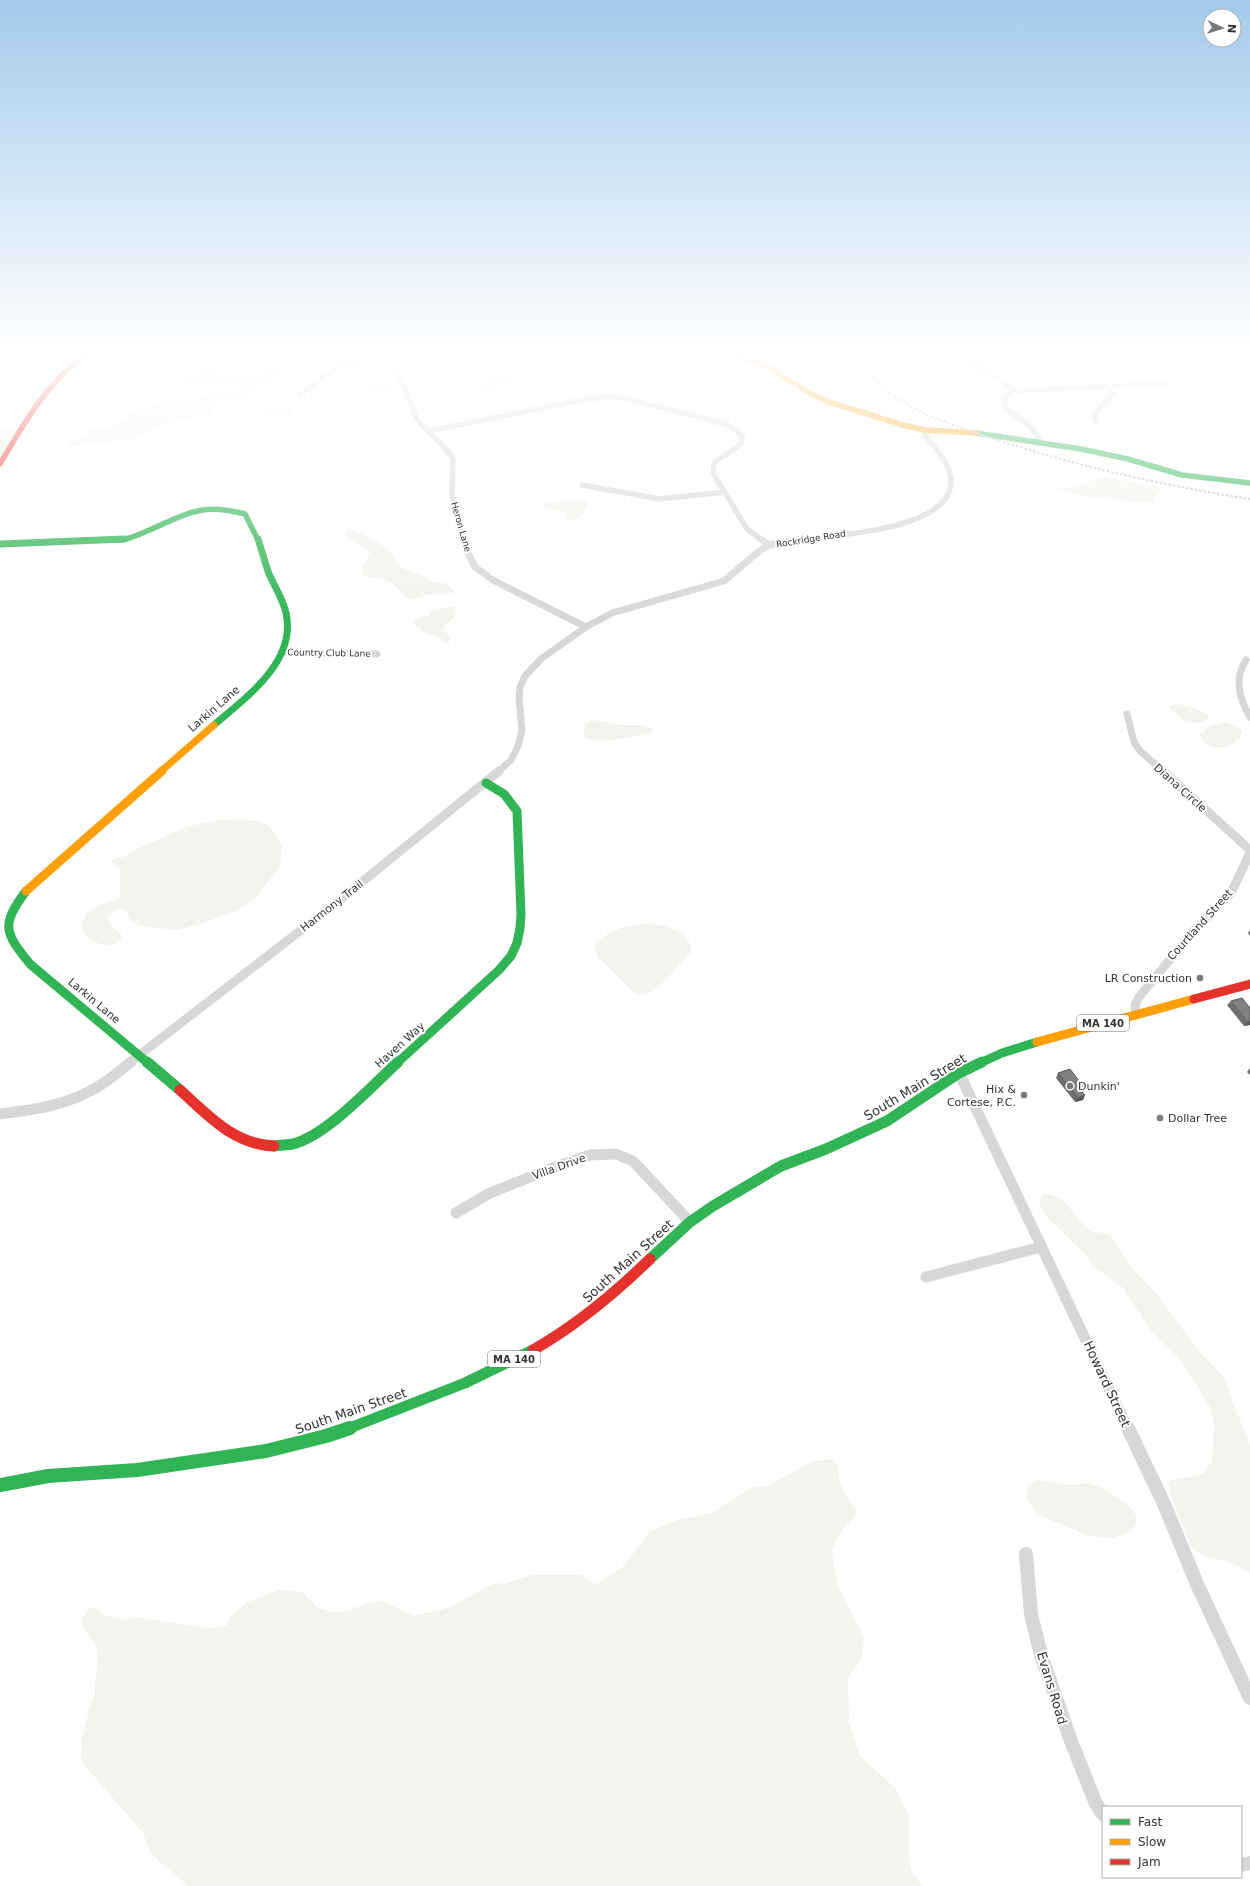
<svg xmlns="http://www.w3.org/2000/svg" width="1250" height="1886" viewBox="0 0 1250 1886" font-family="'DejaVu Sans',sans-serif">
<rect width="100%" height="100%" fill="#fff"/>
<path fill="#f1f5ed" d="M170,355H239L224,361L220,366L221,372L224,373L255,370L284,364L290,367L276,380L257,387L249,395L237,399H224L216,402L212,413L208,415L169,423L153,429L139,438L68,447L67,445C78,440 86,429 98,427C103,427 106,429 110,429L129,413L156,403L170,399L235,393L245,387L228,385L198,389L183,386L182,383L187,376L197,371L194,368L195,365L206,358L173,360L168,359L167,357Z
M1118,360C1127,360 1142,360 1145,371L1115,372L1106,370V365Z
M487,373L516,375L520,377C516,387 503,385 494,387L493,390L496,392L494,394H472L480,388V382Z
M390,382L394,383L395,386C385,397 373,393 360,389L368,384Z
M267,407L292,409L296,417H274L260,410L262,407Z
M0,427H19L0,457Z
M1104,477L1159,487L1161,488C1160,494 1153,497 1153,503L1086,497L1058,490Z
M573,500L585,501L588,504L583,514L572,521L567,519L566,512L564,511L543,507L544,504L547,502Z
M349,529L369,537L382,545L392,554L395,561L404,569L421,575L432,581L447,584L454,590V592L442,595H428L415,599L407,598L393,584L382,579L366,577L363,573V566L370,552C363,544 355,544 347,539L346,535Z
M453,606L456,611L453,619L445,626L444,631L450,636V640L448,643L442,642L437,636C425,634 420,631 413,621L429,615V612Z
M1179,704L1197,709L1209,716C1205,724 1192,724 1185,722L1170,707L1171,705Z
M592,720L623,725H641L652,728L653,731L651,733C635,734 594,750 584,735L585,724Z
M1226,722L1242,730C1242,747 1205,758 1200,734L1210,726Z
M243,819C270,822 268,824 282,845L280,865L257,897L238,910L197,925L177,930L140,926L130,920L126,910C119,907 112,911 107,917L110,926L122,935C119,960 59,934 92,910C99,904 110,902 118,899L120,896V869L112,863V860L125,856L139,848L189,826L218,820Z
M652,923C670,928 684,929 692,948L690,953C681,963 658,991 647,994C641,996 636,994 632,991L597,956L594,946C608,929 630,924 652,923Z
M1044,1194C1068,1194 1075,1221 1092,1232L1105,1233L1111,1236L1133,1269L1155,1292L1199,1351L1223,1376L1250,1445V1573C1243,1570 1237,1565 1231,1563C1216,1557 1202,1559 1191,1546L1171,1496L1168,1483L1171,1480L1203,1474L1212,1461L1214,1426L1211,1409L1179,1358L1152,1332L1123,1288L1093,1266L1084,1253L1046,1216L1040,1207L1039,1199Z
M828,1459L833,1460L838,1466L840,1484L853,1508L858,1511L836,1539L832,1552L838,1586L864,1637L862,1658L848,1679L849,1722L860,1756L896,1789L909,1816V1856L911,1870L922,1886H188L151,1854L143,1833L84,1765L81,1757L82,1735L94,1695L98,1659L96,1644L82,1626V1619L89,1608L94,1607L104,1615L118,1619L142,1618L209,1628L226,1626L231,1616L247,1602L280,1590L302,1592L318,1608L333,1612L348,1611L368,1603L382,1601L413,1616L451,1607L493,1584L506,1583L532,1575H581L595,1585L624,1566L650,1531L681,1519L712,1513L753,1487L767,1486L812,1462Z
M1037,1480L1072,1485L1087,1483L1101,1487L1127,1504L1136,1515V1524L1131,1531L1112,1538L1089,1536L1039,1515L1033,1509L1026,1496L1028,1487Z"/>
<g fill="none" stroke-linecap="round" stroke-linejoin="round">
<path stroke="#d7d7d7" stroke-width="5.5" d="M961,355L1016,391
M388,356L402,381L417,420L446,449L453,459L452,495L464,540
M300,395L325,376L345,364L396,355
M1096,421L1094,415L1113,394L1108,386
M429,431L587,399L607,397L622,398L726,424C763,443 727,450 714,463L713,473L747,529L762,540
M1040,443C1035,425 1018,419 1005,408L1004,400L1010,393L1024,390L1164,384
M582,485L660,499L724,492
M795,540C831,535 954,532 951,479C950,463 934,448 925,435V430"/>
<path stroke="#d7d7d7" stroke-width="7" d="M464,539L468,553L475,567L493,580L586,627
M761,539L769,545
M282,652L377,654
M1246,660C1234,679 1239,698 1250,717
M1127,714L1134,742L1140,751L1164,772
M498,772L511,760L518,746L522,731L519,698L520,687L525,676L542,658L586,627L612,613L724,581L758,552L769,545L802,539"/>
<path stroke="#d7d7d7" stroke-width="9" d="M1163,771L1250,850
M1136,1015L1135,1005L1139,997L1191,934L1231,893L1250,853
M129,1063L331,907L499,771"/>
<path stroke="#d7d7d7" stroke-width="11" d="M959,1073L1128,1429
M0,1114C30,1110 63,1106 90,1091C105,1084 118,1072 131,1062
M456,1213L488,1194L555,1167L590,1155L616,1154L633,1161L690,1222
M926,1277L1041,1247"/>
<path stroke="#d7d7d7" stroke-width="14" d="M1128,1428L1164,1504L1197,1584L1250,1698
M1026,1554L1031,1614L1041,1655L1071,1741L1096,1804L1103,1814
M1241,1865L1250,1863"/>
<path stroke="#30b455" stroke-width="5.5" d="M976,433L1081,449L1128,459L1182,475L1250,483
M118,540C128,540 138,535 147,531C187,514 200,502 245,514L258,540"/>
<path stroke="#30b455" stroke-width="7" d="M0,544L125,539
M214,725C245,698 297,662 286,613C283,599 275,587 269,574C265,563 262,551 258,539"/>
<path stroke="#30b455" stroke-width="9" d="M26,891C1,925 4,932 30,964L148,1063
M397,1063L499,970L511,956L517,943L520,928L521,914L517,811L504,794L486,783
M980,1063L1002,1053L1037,1042"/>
<path stroke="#30b455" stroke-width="11" d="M147,1062L180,1090
M274,1146C280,1145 287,1145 293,1144C326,1136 372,1086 398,1062
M650,1259L690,1222L713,1206L781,1166L826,1149L887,1121L959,1073L982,1062
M347,1429L465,1383L533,1350"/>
<path stroke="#30b455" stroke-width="14" d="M0,1485L48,1476L137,1470L266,1451L326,1436L350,1428"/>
<path stroke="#ff9f0a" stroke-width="5.5" d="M732,355L765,365L811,394L829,402L903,425L925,430L976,433"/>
<path stroke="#ff9f0a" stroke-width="7" d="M160,772L214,725"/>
<path stroke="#ff9f0a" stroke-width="9" d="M26,891L162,771
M1037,1042L1194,999"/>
<path stroke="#e5322d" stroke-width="5.5" d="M0,464C24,423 46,384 85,355"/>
<path stroke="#e5322d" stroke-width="9" d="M1194,999L1250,984"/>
<path stroke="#e5322d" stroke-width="11" d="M180,1090C209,1116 233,1144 274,1146
M533,1350C577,1325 614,1294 650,1259"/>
<path stroke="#bebebe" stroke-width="2" stroke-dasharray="2.5 2" stroke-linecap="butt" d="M855,355C862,366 870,376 880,385C909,411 949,424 985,436C1072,465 1160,485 1250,499"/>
</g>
<path fill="#6f6f6f" d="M1250,930V936L1248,933Z
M1231,1001L1250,1025L1244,1026L1227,1005Z
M1250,1068V1075L1247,1072Z
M1058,1073L1084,1094L1083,1100L1075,1102L1056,1078Z"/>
<path fill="#5a5a5a" d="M1248,1022H1250V1025L1244,1026Z
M1085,1095L1083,1100L1075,1102L1078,1098Z"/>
<path fill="#818181" stroke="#5a5a5a" d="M1242,998L1250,1008V1022H1248L1231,1001Z
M1070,1069L1086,1090L1082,1092L1085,1095L1078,1098L1058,1073Z"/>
<linearGradient id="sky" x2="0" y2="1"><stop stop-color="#a3caec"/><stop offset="0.57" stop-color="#fff"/><stop offset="1" stop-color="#fff" stop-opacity="0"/></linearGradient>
<rect width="1250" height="619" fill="url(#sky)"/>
<g fill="#7a7a7a" stroke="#fff" stroke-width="1.5">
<circle cx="1200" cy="978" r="4"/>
<circle cx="1070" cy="1086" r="4"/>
<circle cx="1024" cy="1095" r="4"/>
<circle cx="1160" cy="1118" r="4"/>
</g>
<g text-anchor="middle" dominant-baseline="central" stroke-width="4" stroke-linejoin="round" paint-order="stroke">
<g font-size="9" fill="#333" stroke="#fff">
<text transform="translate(461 527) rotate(74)">Heron Lane</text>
<text transform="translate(811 539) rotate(-9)">Rockridge Road</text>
<text transform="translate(329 653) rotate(1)">Country Club Lane</text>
</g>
<g fill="#fff" stroke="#707070" stroke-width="1">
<rect x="1077" y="1015" width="52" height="16" rx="3"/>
<rect x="488" y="1351" width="52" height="16" rx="3"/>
</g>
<g font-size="10" font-weight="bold" fill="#333">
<text x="1103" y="1023">MA 140</text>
<text x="514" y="1359">MA 140</text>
</g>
<g font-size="11" fill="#333" stroke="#fff">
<text transform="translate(214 709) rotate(-41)">Larkin Lane</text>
<text transform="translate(1180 788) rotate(42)">Diana Circle</text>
<text transform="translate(332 906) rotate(-38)">Harmony Trail</text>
<text transform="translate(1200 925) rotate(-48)">Courtland Street</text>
<text transform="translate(94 1001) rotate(40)">Larkin Lane</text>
<text transform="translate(400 1045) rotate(-42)">Haven Way</text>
<text transform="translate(559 1167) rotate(-20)">Villa Drive</text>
</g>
<g font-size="11" fill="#333" stroke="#fff" text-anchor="end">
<text x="1192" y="978">LR Construction</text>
<text x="1078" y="1086" text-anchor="start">Dunkin'</text>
<text x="1016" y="1089">Hix &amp;<tspan x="1016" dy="13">Cortese, P.C.</tspan></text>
<text x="1168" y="1118" text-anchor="start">Dollar Tree</text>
</g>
<g font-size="13" fill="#333" stroke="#fff">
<text transform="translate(915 1087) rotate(-31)">South Main Street</text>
<text transform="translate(628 1261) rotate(-42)">South Main Street</text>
<text transform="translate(1107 1384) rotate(65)">Howard Street</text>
<text transform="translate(351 1411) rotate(-19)">South Main Street</text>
<text transform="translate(1052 1688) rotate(73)">Evans Road</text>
</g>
</g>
<rect x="1102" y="1806" width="140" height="72" fill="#ffffff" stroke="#adadad"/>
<rect x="1110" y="1819" width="20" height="6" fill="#30b455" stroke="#adadad"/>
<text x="1138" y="1826" font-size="12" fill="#333333">Fast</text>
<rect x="1110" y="1839" width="20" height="6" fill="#ff9f0a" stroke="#adadad"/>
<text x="1138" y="1846" font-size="12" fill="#333333">Slow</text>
<rect x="1110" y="1859" width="20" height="6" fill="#e5322d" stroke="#adadad"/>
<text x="1138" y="1866" font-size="12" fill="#333333">Jam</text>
<g transform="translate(1222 28) rotate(94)"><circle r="19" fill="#ffffff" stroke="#adadad"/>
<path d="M0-3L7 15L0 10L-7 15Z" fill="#7a7a7a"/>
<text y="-6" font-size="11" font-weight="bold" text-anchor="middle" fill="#333333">N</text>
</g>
</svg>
